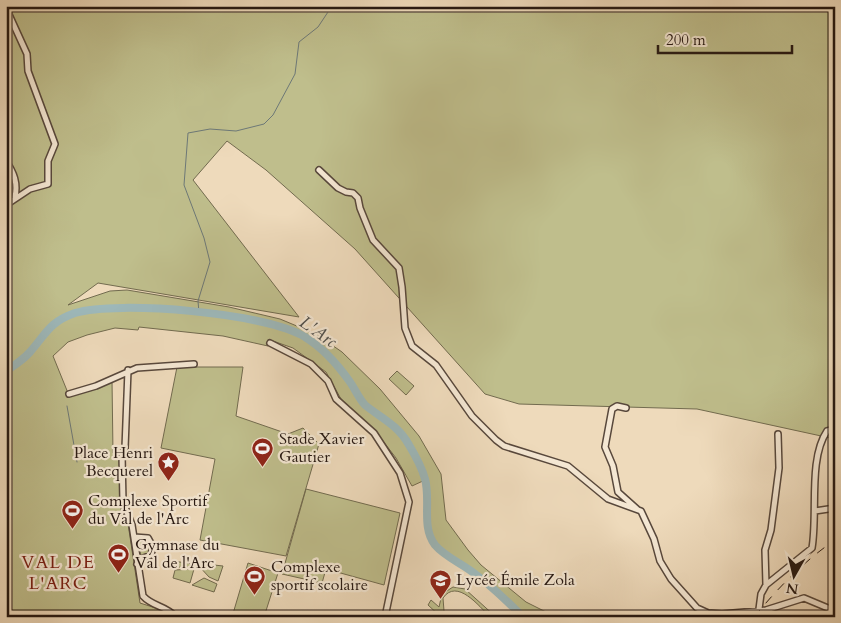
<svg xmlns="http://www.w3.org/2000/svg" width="841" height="623" viewBox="0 0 841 623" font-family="Cardo,serif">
<rect width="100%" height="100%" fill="#eedabb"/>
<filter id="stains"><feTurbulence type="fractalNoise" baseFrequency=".004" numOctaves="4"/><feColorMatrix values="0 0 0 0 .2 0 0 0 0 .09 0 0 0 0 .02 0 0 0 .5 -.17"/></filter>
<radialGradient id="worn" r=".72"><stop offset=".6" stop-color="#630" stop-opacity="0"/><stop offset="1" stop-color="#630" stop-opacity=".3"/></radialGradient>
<path fill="#bfbe8c" stroke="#726b4f" d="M6,6H835V439L697,409L519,404L485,394L355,249L266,170L227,141L193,180L299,317L98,283L68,305L110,291L127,290L229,307L280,319L316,334L342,352L380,389L419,436L441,474L446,520L468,550L481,565L526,602L556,617H523L472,571L437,547L429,537L427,524L429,510L425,480L412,486L396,458L376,432L341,399L326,372L293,348L270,340L268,346L223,336L139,327L138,330L115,328L87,335L68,342L53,356L68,393L112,380L113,453L120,458L121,513L127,517L140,603L162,610L172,617H74L73,614L66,617H6Z
M177,367H243L236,416L288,434L303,428L319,444L286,556L200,540L215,459L161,448Z
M397,371L414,386L406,395L389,379Z
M306,489L400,513L384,585L326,569L322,583L282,574Z
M138,537L145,538L151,546L149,555L141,558Z
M173,561L193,564V567H172Z
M248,563L278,573L264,617H232Z
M198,565L213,568L214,565L223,566L218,581L209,577Z
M194,569L190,583L173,578L175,570Z
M204,578L217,584L214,592L192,585Z
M453,587L465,589L496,617H490C479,606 457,578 443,598L444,611L449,617H441L428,605L431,600L439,607L442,594Z"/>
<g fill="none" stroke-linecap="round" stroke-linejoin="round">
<path stroke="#6d7877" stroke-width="1" d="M199,313L198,301L210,262L204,238L184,185L188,133L210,129L236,131L264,124L273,115L295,74L299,42L318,27L332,6
M67,406L77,462"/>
<path stroke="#9db8ba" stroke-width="8" d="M6,371C15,365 23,360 30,352C46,334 49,322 75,313C117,300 268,313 305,337C323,348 338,365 350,382C355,389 359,399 365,405C381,418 398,425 409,445C415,455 422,468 425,479C431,501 421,527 435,545C445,557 463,564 475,574C492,586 508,602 523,617"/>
<defs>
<path id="minor" d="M6,8L27,54L28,71L55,144L48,161V184L30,189L6,205
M6,161C14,173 18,183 15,197
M319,170L338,188L346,192L353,193L358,198L360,208L373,240L399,268L402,287L405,328L412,346L436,365L472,416L496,440L504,446L568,466L608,499L641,511L654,539L660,561L671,579L697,608L708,613L722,614L766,610L804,598L835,611
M270,343L311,364L328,381L336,399L374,433L400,473L409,502L385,617
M128,370L125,448L122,455L123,502L132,525L143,596C153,607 165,605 176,617
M69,394L96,386L137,368L194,364
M626,408L617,406L612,409L605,447L613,466L618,492L637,509
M815,511L835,508
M134,537L148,538L153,547L151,555L139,560L137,564
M766,585L812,548C818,513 808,459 827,431L835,429
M759,609L761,594L766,585L765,550L771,530L779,468L778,434"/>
</defs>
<use href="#minor" stroke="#58483c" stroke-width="8"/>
<use href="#minor" stroke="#f4e7d3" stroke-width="5"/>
<path stroke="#261812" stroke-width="1" stroke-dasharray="9 9" stroke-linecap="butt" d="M754,617C778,588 804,561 835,540"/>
</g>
<defs>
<symbol id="stadium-pin" viewBox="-11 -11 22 30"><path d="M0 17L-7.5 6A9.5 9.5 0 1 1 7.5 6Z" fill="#8f2418" stroke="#f4e7d3"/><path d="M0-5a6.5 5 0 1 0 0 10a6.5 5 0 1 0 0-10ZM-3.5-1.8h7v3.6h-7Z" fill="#fff"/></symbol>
<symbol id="sight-pin" viewBox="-11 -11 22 30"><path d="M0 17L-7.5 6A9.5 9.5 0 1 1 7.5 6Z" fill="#8f2418" stroke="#f4e7d3"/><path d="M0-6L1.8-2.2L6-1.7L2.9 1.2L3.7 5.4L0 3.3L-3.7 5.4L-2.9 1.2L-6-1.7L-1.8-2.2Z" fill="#fff"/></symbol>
<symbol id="school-pin" viewBox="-11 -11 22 30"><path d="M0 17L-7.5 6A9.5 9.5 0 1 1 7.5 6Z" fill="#8f2418" stroke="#f4e7d3"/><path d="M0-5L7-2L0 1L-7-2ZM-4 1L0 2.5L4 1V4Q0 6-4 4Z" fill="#fff"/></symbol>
</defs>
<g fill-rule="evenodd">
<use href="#stadium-pin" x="250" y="436" width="25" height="34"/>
<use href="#sight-pin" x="156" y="450" width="25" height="34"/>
<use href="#stadium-pin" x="60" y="498" width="25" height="34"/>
<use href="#stadium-pin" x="106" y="542" width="25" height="34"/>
<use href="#stadium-pin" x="242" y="564" width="25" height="34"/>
<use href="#school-pin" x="428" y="568" width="25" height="34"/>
</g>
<g text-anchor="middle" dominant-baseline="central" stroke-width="4.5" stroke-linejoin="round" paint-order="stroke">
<g font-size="16" fill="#261812" stroke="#f4e7d3" text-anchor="start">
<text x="279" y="439">Stade Xavier<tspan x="279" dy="18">Gautier</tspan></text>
<text x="153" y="453" text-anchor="end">Place Henri<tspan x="153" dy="18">Becquerel</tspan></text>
<text x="88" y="501">Complexe Sportif<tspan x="88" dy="18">du Val de l'Arc</tspan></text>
<text x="135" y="545">Gymnase du<tspan x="135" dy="18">Val de l'Arc</tspan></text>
<text x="271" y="567">Complexe<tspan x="271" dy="18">sportif scolaire</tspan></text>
<text x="456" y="580">Lycée Émile Zola</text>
</g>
<g font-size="18" font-style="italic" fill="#50504d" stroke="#f4e7d3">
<text transform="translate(318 332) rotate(35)">L'Arc</text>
</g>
<g font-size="18" letter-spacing="1" fill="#7a1f14" stroke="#f4e7d3">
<text x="58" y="562">VAL DE<tspan x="58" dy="21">L'ARC</tspan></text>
</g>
</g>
<rect width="841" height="623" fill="none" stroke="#eedabb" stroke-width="25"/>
<rect x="8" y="8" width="826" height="608" fill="none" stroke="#261812" stroke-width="2.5"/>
<rect x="12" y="12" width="816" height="598" fill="none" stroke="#261812"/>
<g transform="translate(794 576) rotate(188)" stroke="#f4e7d3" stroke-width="4" paint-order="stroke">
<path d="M0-4L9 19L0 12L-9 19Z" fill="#261812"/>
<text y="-8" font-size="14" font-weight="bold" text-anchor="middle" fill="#261812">N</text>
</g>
<path d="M658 45v8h134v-8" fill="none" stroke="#261812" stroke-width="2.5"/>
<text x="666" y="45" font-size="15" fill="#261812" stroke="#f4e7d3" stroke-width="4" paint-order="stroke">200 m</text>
<rect width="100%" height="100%" filter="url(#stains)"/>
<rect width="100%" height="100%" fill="url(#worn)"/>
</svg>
